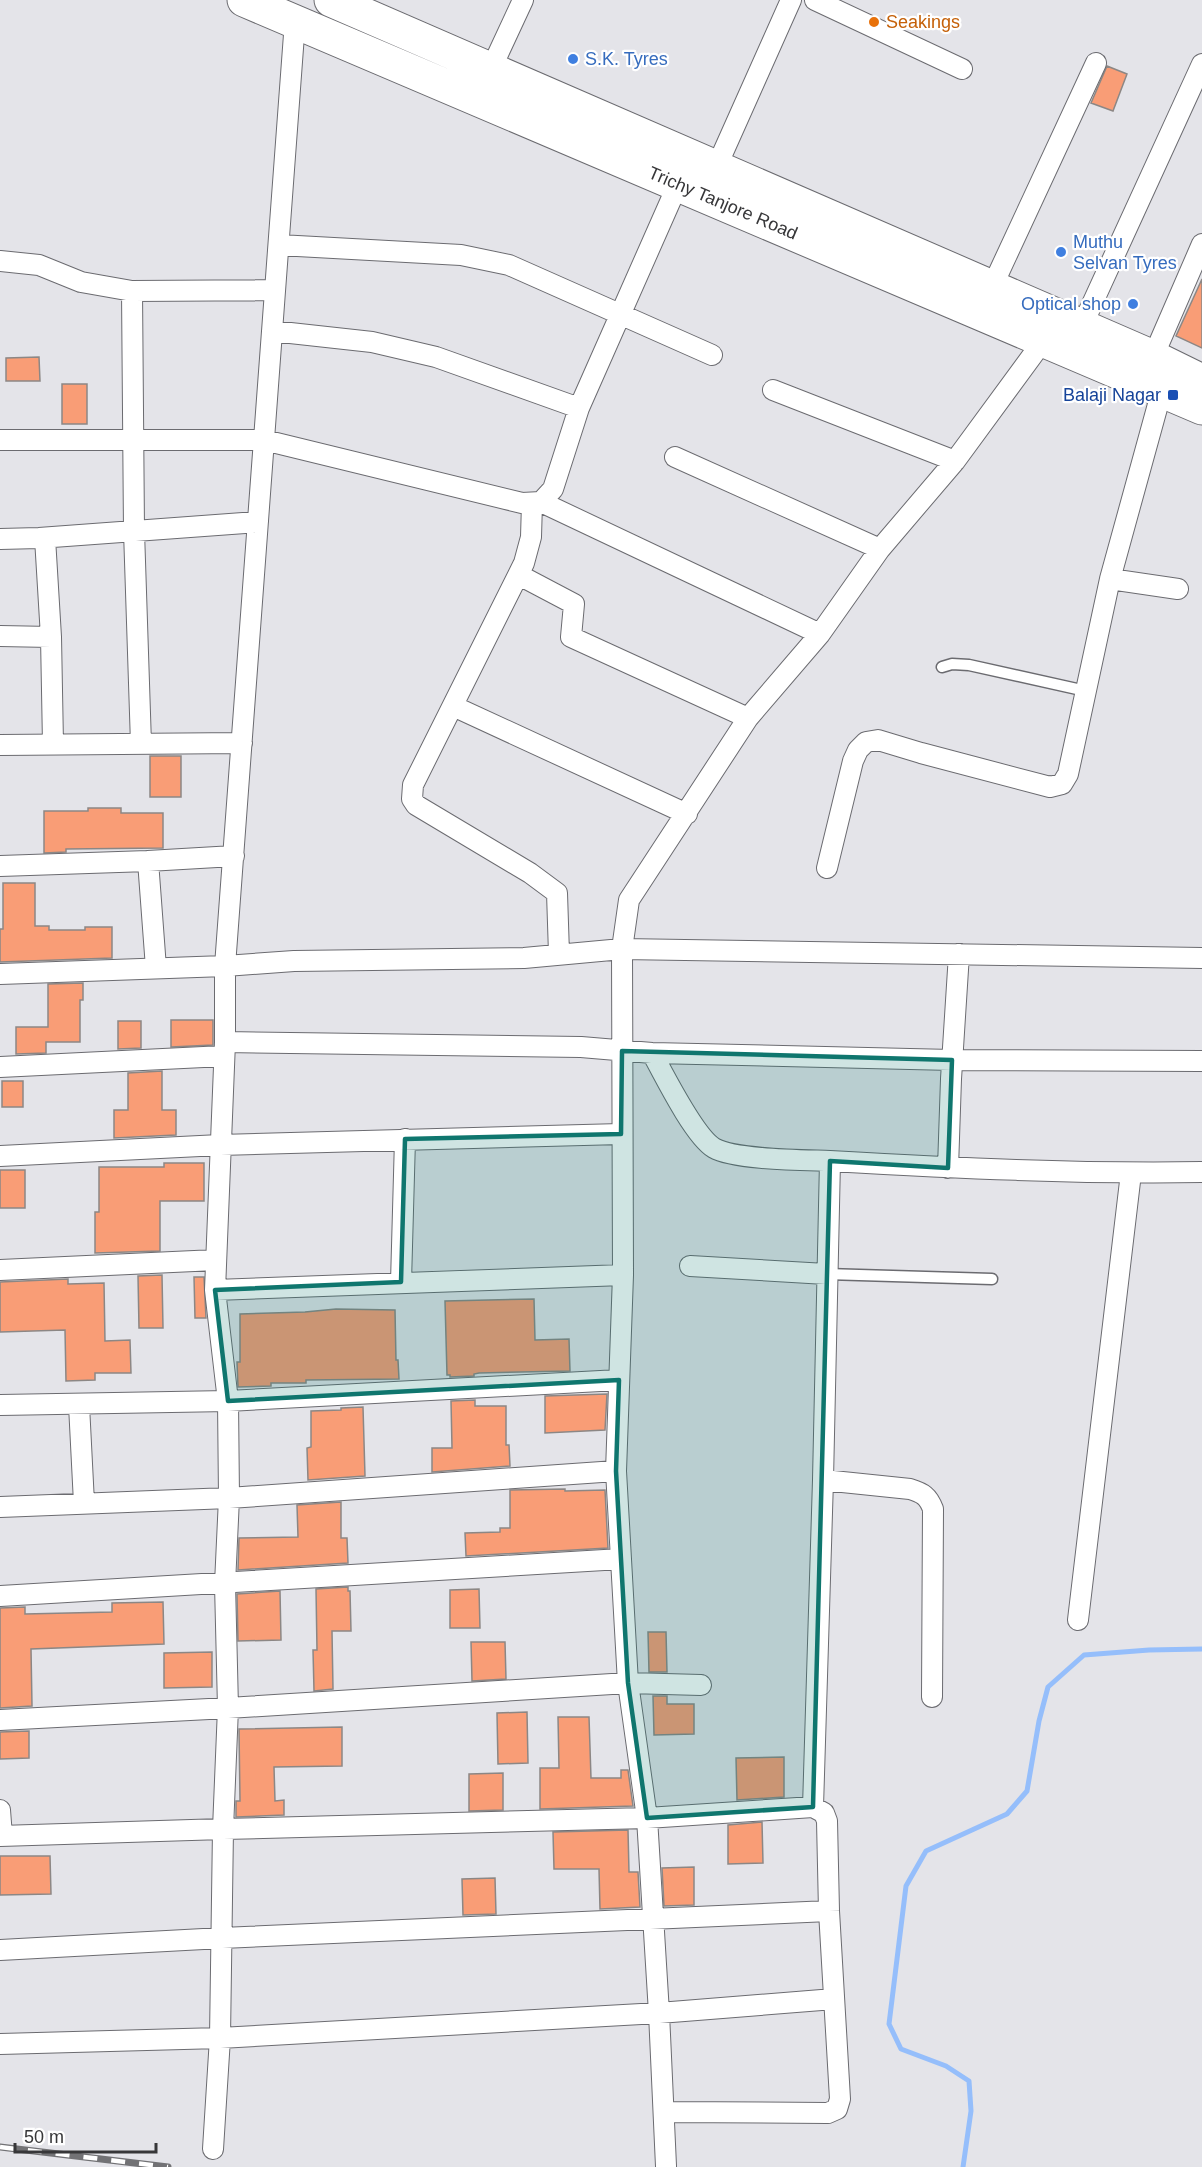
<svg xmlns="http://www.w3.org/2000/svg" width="1202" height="2167" viewBox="0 0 1202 2167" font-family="Arial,sans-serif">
<rect width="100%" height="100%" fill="#e4e4e9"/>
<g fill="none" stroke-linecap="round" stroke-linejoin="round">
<path stroke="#95befb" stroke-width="5" d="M963,2167L971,2111L969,2081L946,2066L901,2049L889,2024L906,1886L926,1851L1007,1814L1027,1791L1039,1721L1048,1687L1084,1655L1149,1650L1202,1649"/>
</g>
<path fill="#f99d76" stroke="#8c8785" stroke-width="1.5" d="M1107,66L1127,74L1113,111L1091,103Z
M1202,279V348L1176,336Z
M39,357L40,381H6V358Z
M62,384H87V424H62Z
M150,756H181V797H150Z
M88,808H121V813H163V848L66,849V852L44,853V811H88Z
M3,883H35V926H49V930H85V927H112V958L0,962V929H3Z
M83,983V1000H80V1042H46V1053L16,1054V1027H48V984Z
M171,1020H213V1045L171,1047Z
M118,1021H141V1048L118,1049Z
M162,1071V1110H176V1135L114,1138V1110H128V1073Z
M2,1081H23V1107H2Z
M164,1163H204V1201H160V1251L95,1253V1212H99V1167H164Z
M0,1170H25V1208H0Z
M162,1275L163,1328H139L138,1276Z
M194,1277H204L206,1318H195Z
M68,1279V1284L104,1283L105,1341L130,1340L131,1373H95V1380L66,1381L65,1330L0,1332V1282Z
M534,1299L535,1340L569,1339L570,1371L479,1373L474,1374V1376L450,1377V1375H447L445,1301Z
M336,1309L395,1310L396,1360H398L399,1379L306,1380V1383H271V1386L238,1387L237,1362H240V1314L305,1312Z
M607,1394L605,1430L545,1433V1396Z
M475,1400V1406H506V1445H509L510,1466L432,1472V1448H452L451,1401Z
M363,1407L365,1476L308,1480L307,1448L311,1447V1411L341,1410V1408Z
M565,1489V1491L605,1490L608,1548L466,1556L465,1533L500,1532V1528H510V1490Z
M341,1502V1538H347L348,1563L238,1570L239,1538L298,1537L297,1505Z
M348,1587V1591H350L351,1631H332L333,1689L314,1691L313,1650H317L316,1589Z
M479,1589L480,1628H450V1590Z
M280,1591L281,1640L238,1641L237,1594Z
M163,1602L164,1644L31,1649L32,1706L0,1708V1608L25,1607V1614L112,1612V1603Z
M648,1632H666L667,1672H649Z
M471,1642H505L506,1679L472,1681Z
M212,1652V1687L164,1688V1653Z
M653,1696H667V1704H694V1734L654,1735Z
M527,1712L528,1763L498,1764L497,1713Z
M558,1717H589L591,1778H621V1770H628L633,1806L540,1809V1768H559Z
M342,1727V1766L274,1767L275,1801L284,1800V1815L236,1817V1801H240L239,1729Z
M29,1731V1758L0,1759V1732Z
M784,1757V1797L737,1800L736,1758Z
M503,1773V1810L469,1811V1774Z
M762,1822L763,1863L728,1864V1825Z
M628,1830L629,1872H638L640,1907L600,1909L599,1869H554L553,1832Z
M0,1856H50L51,1894L0,1895Z
M694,1867V1905L664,1906L662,1868Z
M495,1878L496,1914L463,1915L462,1879Z"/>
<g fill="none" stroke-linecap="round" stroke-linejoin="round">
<defs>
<path id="lane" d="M942,667L952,664L969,665L1086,691
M826,1274L992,1279"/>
<path id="street" d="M815,0L962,69
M295,21L225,966V1042L215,1290L228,1401L229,1498L616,1471
M491,69L523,0
M716,168L791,0
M279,245L461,255L509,265L712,355
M0,261L39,265L81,282L132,291L275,290
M992,287L1096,63
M132,291L134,531L141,744
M1082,326L1202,64
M272,331L372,342L436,357L579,408
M1153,357L1202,244
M773,390L955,461
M0,440H264L522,503L541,502L553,489L579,408L678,184
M675,457L880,549
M541,502L820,634
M532,503L531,537L524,563L413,785L412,799L416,805L530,873L557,893L559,954
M45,538L51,637L53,744
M0,539L39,538L258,522
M519,575L574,604L571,637L748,718
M1110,579L1178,589
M0,636L51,637
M453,706L687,814
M0,745L242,743
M148,861L156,968
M0,866L148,861L234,856
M827,868L853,761L858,750L866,742L878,740L921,753L1050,787L1062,784L1068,774L1110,579L1162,390
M0,974L225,966L294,961L524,958L622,949L1202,958
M225,1042L581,1047L652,1053L952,1060L1202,1061
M652,1053C664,1075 694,1136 714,1148C735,1160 804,1160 830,1161C954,1168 1078,1174 1202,1172
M0,1067L224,1056
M0,1156L220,1145L621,1134
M948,1168L951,1079L959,954
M690,1266L826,1274
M0,1270L216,1260
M401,1282L405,1139
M215,1290L623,1275
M0,1405L228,1401L619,1380
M79,1405L84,1503
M823,1480L910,1489C923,1493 928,1496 933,1509L932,1697
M0,1507L229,1498L225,1584L228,1708L223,1829L0,1836
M0,1596L621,1559
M1078,1620L1131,1173
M0,1720L228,1708L628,1683L701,1685
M813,1807L823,1480L830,1161
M0,1810L2,1836
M0,1950L222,1938L829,1911
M0,2044L220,2038L659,2013L647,1818L628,1683L616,1471L623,1275L622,949L629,900L748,718L820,634L880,549L955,461L1043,341
M213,2149L220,2038L223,1829L647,1818L813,1807L824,1813L827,1821L829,1911L840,2099L837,2109L828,2113L664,2112
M666,2166L659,2013L834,1999"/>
<path id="highway" d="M244,0L1202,408
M331,0L1153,357L1202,381"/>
</defs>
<use href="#lane" stroke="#6b6b70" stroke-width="13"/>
<use href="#street" stroke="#6b6b70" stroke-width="22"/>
<use href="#highway" stroke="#6b6b70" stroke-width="35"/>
<use href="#lane" stroke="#fff" stroke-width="10"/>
<use href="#street" stroke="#fff" stroke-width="20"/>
<use href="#highway" stroke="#fff" stroke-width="33"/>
<defs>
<path id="rail" d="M0,2147L168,2167"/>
</defs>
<use href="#rail" stroke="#727275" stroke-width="7"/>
<use href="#rail" stroke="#fff" stroke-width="4.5" stroke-dasharray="14" stroke-linecap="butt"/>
</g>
<path fill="#0f766e" fill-opacity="0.2" stroke="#0f766e" stroke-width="4.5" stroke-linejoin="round" d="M622,1051L952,1060L948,1168L830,1161L813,1807L647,1818L628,1683L616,1471L619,1380L228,1401L215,1290L401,1282L405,1139L621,1134Z"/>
<circle fill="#e8710a" stroke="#fff" stroke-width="2" cx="874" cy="22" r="6"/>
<g fill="#3f7fe0" stroke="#fff" stroke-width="2">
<circle cx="573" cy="59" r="6"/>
<circle cx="1061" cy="252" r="6"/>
<circle cx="1133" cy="304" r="6"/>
</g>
<rect fill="#1a4fb4" stroke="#fff" stroke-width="2" x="1167" y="389" width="12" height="12" rx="3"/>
<g text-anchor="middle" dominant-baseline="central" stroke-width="4.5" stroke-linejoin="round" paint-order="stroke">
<g font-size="18" fill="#c56008" stroke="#fff" text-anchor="start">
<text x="886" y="22">Seakings</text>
</g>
<g font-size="18" fill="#366cbe" stroke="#fff" text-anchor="start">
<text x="585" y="59">S.K. Tyres</text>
<text x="1073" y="242">Muthu<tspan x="1073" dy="21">Selvan Tyres</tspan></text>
<text x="1121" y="304" text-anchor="end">Optical shop</text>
</g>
<g font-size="18" fill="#373739" stroke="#fff">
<text transform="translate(723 203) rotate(23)">Trichy Tanjore Road</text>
</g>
<g font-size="18" fill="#164399" stroke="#fff" text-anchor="end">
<text x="1161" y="395">Balaji Nagar</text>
</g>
</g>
<path d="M15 2143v9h141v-9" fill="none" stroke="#373739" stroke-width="3"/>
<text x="24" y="2143" font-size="18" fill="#373739" stroke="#ffffff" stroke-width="4.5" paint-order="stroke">50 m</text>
</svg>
